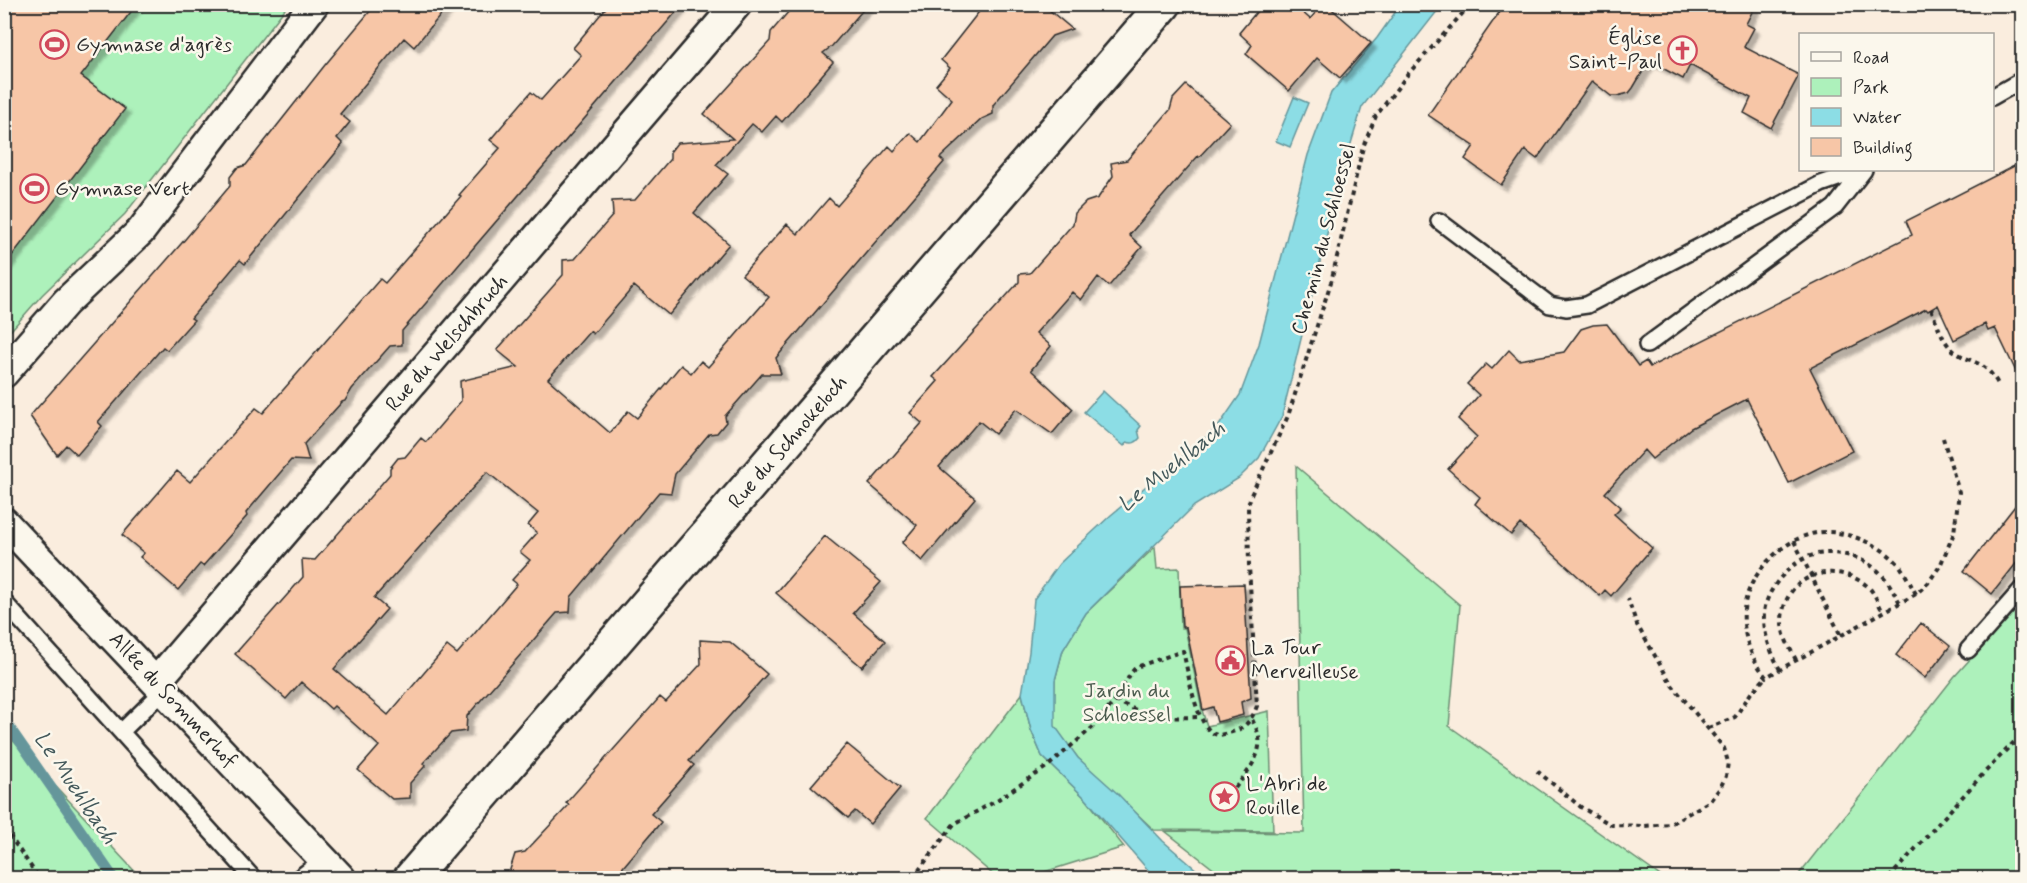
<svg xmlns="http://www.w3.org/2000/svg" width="2027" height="883" viewBox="0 0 2027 883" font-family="Mynerve,sans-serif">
<defs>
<filter id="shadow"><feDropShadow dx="5.5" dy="5.5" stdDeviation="1.5" flood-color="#0004"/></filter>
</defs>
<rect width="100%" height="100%" fill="#faedde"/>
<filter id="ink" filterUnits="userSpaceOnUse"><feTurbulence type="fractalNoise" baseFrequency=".0167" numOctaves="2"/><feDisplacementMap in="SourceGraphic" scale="12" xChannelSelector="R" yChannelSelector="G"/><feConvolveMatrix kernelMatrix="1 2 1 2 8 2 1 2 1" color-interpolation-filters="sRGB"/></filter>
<g filter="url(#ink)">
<path fill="#adf1bb" stroke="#6c8e73" stroke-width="1.5" d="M5,5H288L125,214L42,295L5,337Z
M1296,466L1460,605L1449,726L1663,878H1225L1165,831L1304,833Z
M1155,547L1157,569L1179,568L1181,628H1185L1202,710L1207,726L1269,711L1273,831L1154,830L1078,758L1054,726L1055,680L1063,650L1086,613Z
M2022,602V878H1796L1954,677Z
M1022,694L1031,730L1042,756L1086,799L1124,847L1025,878H997L927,818Z
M4,732H5L141,878H5Z"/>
<path fill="#8cdde5" stroke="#65969b" stroke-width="1.5" d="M1401,4L1442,5L1362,107L1341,177L1282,416L1259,458L1239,478L1194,506L1086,613L1063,650L1055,680V726L1078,758L1118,794L1163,841L1206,878H1155L1086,799L1042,756L1031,730L1022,694L1029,652L1034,599L1059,564L1081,543L1111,515L1218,427L1240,395L1259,344L1308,155L1331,93L1377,38Z
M1294,97L1308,103L1290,147L1276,141Z
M1103,391L1141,426L1138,430L1140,438C1136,443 1133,444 1127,442L1124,446L1084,412Z"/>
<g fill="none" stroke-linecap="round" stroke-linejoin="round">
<path stroke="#65969b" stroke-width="10" d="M4,719L114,878"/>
</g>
<path fill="#f7c6a7" stroke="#2b2b2b" stroke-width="1.5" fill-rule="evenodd" filter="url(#shadow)" d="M4,4H137L81,76L125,109L4,266Z
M376,4H450L414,47L404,38L340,114L350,122L337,138L343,144L245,264L240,260L191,318L194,320L167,350L163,347L98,422L102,426L77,455L66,445L57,455L30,416L181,244L230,186V177L237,168L246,165L325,65Z
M609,4H683L402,331V345L390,346L352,389L345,401L342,402L304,444L309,461L291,460L246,513L247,516L203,566L200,564L178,590L140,557L144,553L122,535L177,471L190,482L256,408L263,413L380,279L385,283L461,196L459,195L500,148L490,140L531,92L541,100L581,55L573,48Z
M795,4H868L832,46L823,53L833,62L782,122L776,116L762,132L752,124L716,165L728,174L694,213L729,244L669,315L634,286L593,334L590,331L548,379L610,433L628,411L637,418L681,365L691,373L701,361L708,367L769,297L742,275L787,224L798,234L829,198L837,206L889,146L894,151L910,133L920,142L952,99L936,85L950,68L941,60L985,4H1042L1072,29L1052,36L993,105V114L982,119L940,158L944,162L776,358L781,374H762L725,416L726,422L717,433L709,434L675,474L671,493L659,492L571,597L570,612L557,613L467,716L466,731L451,733L423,763L426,765L410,783V798L392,799L358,770L379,746L334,706L331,709L301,682L286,699L235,654L303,577L302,559L315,560L390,474V468L398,458L405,457L421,438L426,442L461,401L460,381L518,367L497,350L563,275V260L575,259L613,215L612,201L635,200L670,159V152L677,143L733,139L704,114L770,41L771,32ZM487,472L538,513L528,525L537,533L520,552L530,560L512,580L517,584L457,654L447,646L388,715L334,669L387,609L374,598Z
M1263,4H1293L1310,19L1323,4H1326L1371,43L1340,78L1317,58L1289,91L1246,54L1252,45L1239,33Z
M1505,4H1756L1746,24L1754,28L1744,47L1799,75L1771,128L1744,113L1751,98L1690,65L1683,79L1649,61L1633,88L1629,93L1617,96H1611L1592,81L1537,159L1525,150L1501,185L1465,159L1474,146L1428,115Z
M1186,85L1230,123L1199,157L1198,156L1129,235L1142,247L1109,286L1098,277L1081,300L1072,292L1036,333L1051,346L1031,370L1073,409L1052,434L1016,409L995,434L979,421L939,467L975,498L922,561L902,543L917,525L869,484L922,423L910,413L938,381L933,377L1019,282V274L1030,273L1073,224L1075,213L1086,202L1098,198L1113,176L1111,163L1127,160L1170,110L1173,99Z
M2022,162V384L1995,328L1988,331L1985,324L1954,340L1938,305L1928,311L1926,309L1810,368L1852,451L1789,483L1747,399L1691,428L1652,459L1644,450L1605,493L1621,507L1614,514L1652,548L1611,596L1605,590L1600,596L1520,524L1511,535L1475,504L1480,497L1448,469L1477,437L1458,419L1479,395L1467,384L1486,364L1492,369L1509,350L1519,360L1564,352L1581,329L1593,325L1607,324L1638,366L1646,361L1650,367L1912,235L1906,221Z
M2022,497V556L1992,594L1964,571Z
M825,536L881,582L853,613L885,641L862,667L776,593Z
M1244,584L1251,698L1241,702L1243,715L1217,722L1213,707L1203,710L1186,627H1182L1180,586Z
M1921,623L1950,646L1925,678L1896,655Z
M700,640L730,642L767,674L689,761L694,765L651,814L661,822L613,879H507L515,854L525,852L569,805L566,803L660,697L666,702L701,664Z
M847,744L900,788L870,824L855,811L848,818L811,786Z"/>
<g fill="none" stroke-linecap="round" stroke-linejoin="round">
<defs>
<path id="lane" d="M1992,97L2022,80
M1439,221L1550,305L1566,308L1587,305L1821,184L1861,170
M1647,345L1835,207L1864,170
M4,602L121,732L164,690
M1968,650L2022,589
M121,732L253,878
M299,878L323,860"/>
<path id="street" d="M4,373L66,302L141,231L314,4
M4,522L341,878
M156,682L737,4"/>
<path id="secondary" d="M411,878L1164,4"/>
</defs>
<use href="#lane" stroke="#2b2b2b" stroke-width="20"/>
<use href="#street" stroke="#2b2b2b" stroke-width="33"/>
<use href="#secondary" stroke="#2b2b2b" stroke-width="38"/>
<path stroke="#2b2b2b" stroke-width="4" stroke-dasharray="4.5 4.5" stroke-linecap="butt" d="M1931,309C1937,322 1942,342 1954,351C1973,365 1984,359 1998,384
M1794,541L1841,636
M1916,594C1911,585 1906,575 1900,566C1892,556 1879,547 1867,542C1856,537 1841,532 1828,532C1789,531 1747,572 1744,610C1742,635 1751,658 1766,677L1916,594L1928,583L1940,566L1954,533L1959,492L1943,438
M1796,660C1790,648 1782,636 1782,622C1782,576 1832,559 1866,585C1874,591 1878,603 1883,612
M1780,670C1771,652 1763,634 1764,613C1765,600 1773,586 1782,576C1788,570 1795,563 1803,559C1828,546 1865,555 1883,576C1890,584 1895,594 1900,603
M1115,701L1155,718L1200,717
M1708,728L1735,717L1751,693L1766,677
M1537,771L1582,808L1612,825L1644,826L1670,824L1710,801L1720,788L1726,776L1728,762L1724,748L1672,685L1637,625L1628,599
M1235,788C1246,774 1262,756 1259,737C1258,731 1254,724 1252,719
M4,828L39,878
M913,878L954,824L994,802L1048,766L1092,728L1115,701L1131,673L1136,667L1183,651C1188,670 1196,732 1218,735C1222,735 1228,733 1232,732C1246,728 1252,719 1257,706L1249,566L1248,506L1251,495L1288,416L1331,282L1363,147L1376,116L1408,74L1471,4
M1889,878L1983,774L2022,734"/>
<use href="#lane" stroke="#fbf7ec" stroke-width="15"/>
<use href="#street" stroke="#fbf7ec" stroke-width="28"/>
<use href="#secondary" stroke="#fbf7ec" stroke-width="33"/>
</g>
</g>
<defs>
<symbol id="stadium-ring" viewBox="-11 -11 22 22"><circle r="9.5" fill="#fbf7ec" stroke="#d1495b" stroke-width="1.5"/><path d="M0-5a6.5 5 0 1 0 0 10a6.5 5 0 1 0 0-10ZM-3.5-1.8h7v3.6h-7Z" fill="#d1495b"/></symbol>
<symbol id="church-ring" viewBox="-11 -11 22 22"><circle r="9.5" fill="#fbf7ec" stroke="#d1495b" stroke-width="1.5"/><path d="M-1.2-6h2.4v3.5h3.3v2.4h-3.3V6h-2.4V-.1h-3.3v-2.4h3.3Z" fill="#d1495b"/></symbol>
<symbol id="civic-ring" viewBox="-11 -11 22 22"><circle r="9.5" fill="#fbf7ec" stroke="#d1495b" stroke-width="1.5"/><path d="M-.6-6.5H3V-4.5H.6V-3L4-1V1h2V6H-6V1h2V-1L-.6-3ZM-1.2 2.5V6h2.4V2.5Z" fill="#d1495b"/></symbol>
<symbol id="sight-ring" viewBox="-11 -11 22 22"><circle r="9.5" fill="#fbf7ec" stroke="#d1495b" stroke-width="1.5"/><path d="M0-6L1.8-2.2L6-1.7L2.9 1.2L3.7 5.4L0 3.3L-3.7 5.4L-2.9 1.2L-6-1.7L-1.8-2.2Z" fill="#d1495b"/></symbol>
</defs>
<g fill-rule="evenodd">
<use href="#stadium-ring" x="38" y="28" width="33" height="33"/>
<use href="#church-ring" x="1666" y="34" width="33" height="33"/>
<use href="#stadium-ring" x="18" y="172" width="33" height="33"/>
<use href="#civic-ring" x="1214" y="644" width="33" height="33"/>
<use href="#sight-ring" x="1208" y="780" width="33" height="33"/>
</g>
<g text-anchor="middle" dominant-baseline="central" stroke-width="5" stroke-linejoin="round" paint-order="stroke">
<g font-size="21" fill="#2b2b2b" stroke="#fbf7ec" text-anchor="start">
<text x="1662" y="38" text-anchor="end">Église<tspan x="1662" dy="24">Saint-Paul</tspan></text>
<text x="76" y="45">Gymnase d'agrès</text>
<text x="55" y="189">Gymnase Vert</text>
<text x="1251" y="648">La Tour<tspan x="1251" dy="24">Merveilleuse</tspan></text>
<text x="1246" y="784">L'Abri de<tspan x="1246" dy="24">Rouille</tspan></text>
</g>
<g font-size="21" fill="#2b2b2b" stroke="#fbf7ec">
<text transform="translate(1324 239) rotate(-75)">Chemin du Schloessel</text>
<text transform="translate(447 343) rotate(-49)">Rue du Welschbruch</text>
<text transform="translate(788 442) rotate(-49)">Rue du Schnokeloch</text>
<text transform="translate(173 700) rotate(47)">Allée du Sommerhof</text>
</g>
<g font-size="21" fill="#4c5c4f" stroke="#fbf7ec">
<text x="1127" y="691">Jardin du<tspan x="1127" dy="24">Schloessel</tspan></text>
</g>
<g font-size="22" font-style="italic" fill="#43585a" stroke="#fbf7ec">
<text transform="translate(1172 467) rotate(-39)">Le Muehlbach</text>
<text transform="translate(75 788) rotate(56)">Le Muehlbach</text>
</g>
</g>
<rect width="2027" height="883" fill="none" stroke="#fbf7ec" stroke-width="24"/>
<rect x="12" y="12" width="2003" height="859" fill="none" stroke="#2b2b2b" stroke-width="2" filter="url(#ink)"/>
<rect x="1799" y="33" width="195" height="138" fill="#fbf7ec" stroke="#a8a59f" stroke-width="1.5"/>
<rect x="1811" y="52" width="30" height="9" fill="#fbf7ec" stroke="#a8a59f" stroke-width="1.5"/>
<text x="1853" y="63" font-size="18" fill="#2b2b2b">Road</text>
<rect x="1811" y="78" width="30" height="18" fill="#adf1bb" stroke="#a8a59f" stroke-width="1.5"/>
<text x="1853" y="93" font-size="18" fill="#2b2b2b">Park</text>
<rect x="1811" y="108" width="30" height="18" fill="#8cdde5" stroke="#a8a59f" stroke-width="1.5"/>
<text x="1853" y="123" font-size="18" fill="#2b2b2b">Water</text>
<rect x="1811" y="138" width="30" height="18" fill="#f7c6a7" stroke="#a8a59f" stroke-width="1.5"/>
<text x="1853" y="153" font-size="18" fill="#2b2b2b">Building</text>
</svg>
